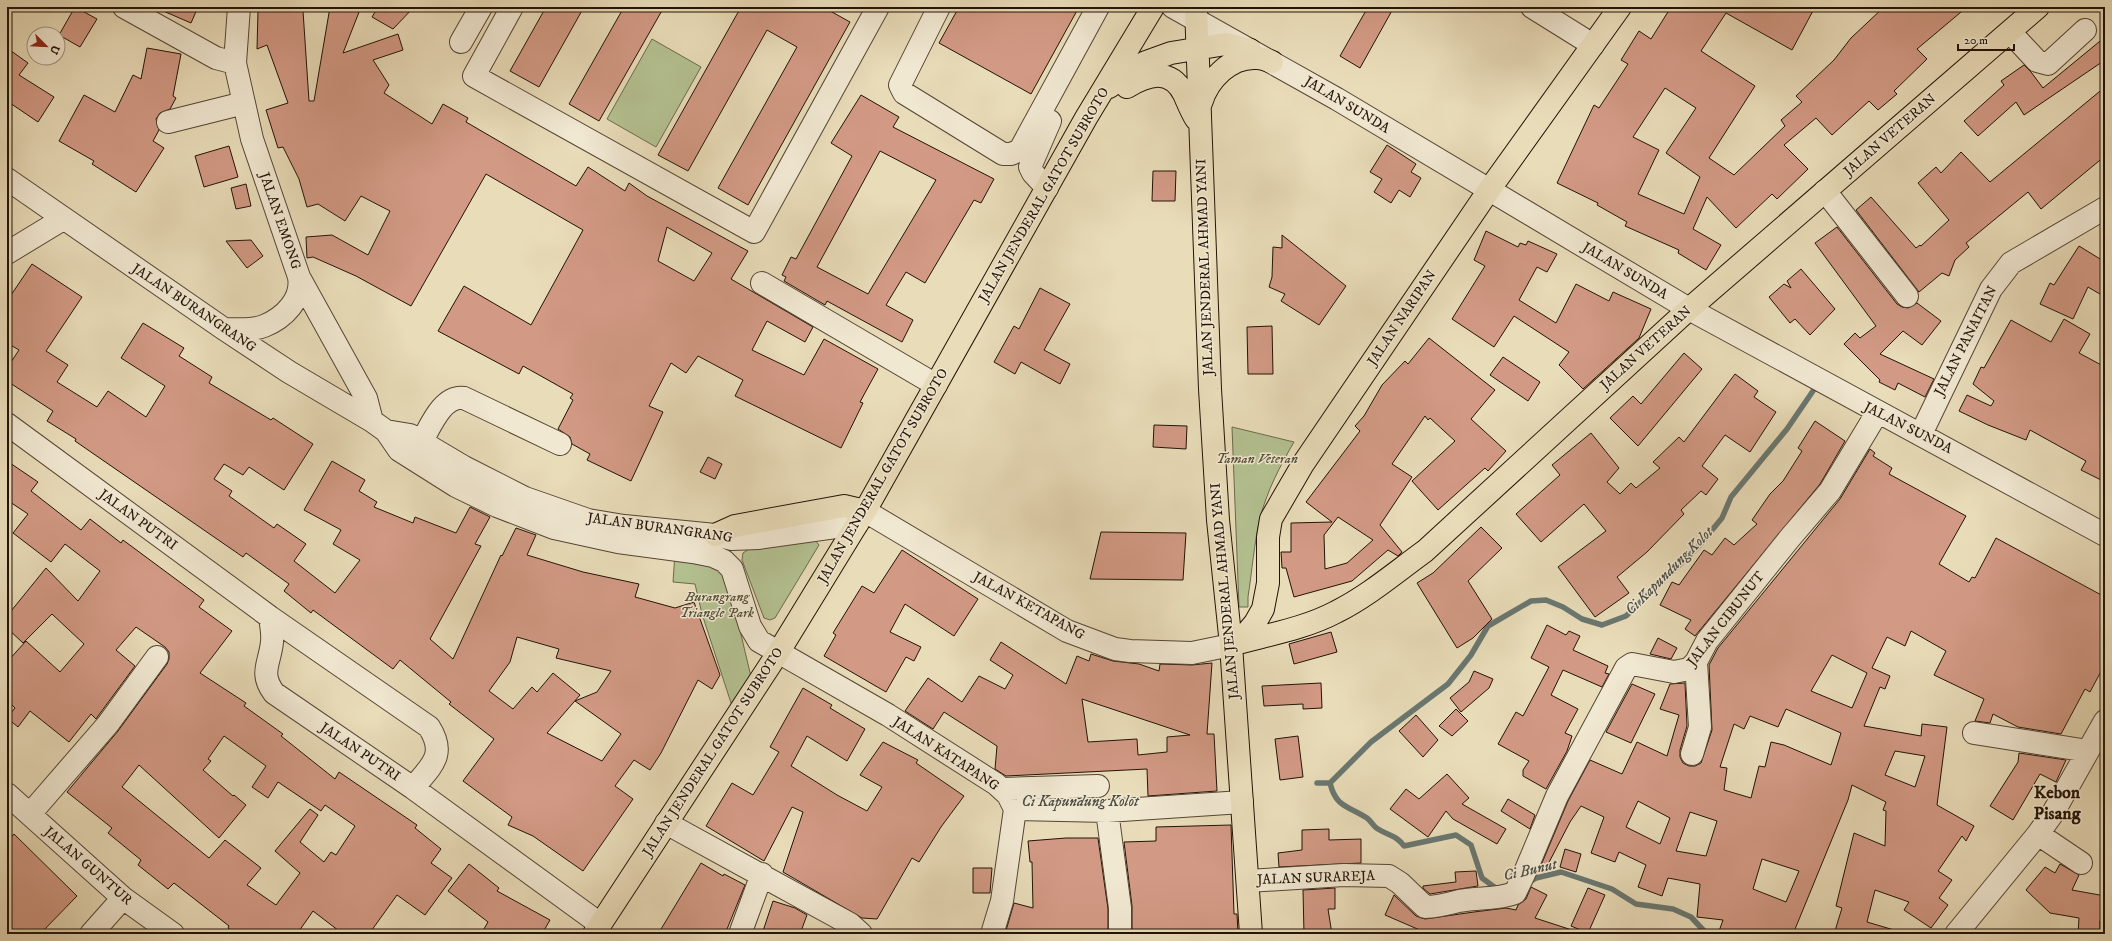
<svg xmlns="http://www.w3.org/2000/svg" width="2112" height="941" viewBox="0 0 2112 941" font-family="'IM FELL DW Pica',serif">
<rect width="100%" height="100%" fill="#e9dcb9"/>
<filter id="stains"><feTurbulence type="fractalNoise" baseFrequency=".005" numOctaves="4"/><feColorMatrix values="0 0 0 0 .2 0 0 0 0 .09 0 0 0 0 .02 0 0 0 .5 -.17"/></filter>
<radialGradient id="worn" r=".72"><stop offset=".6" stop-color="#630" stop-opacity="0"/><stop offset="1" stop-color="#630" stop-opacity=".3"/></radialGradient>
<path fill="#b4c191" stroke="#6b6a4c" d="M652,39L701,67L656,147L607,119Z
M1232,427L1294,442C1280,466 1267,491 1260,518C1254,544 1252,571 1248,597V607H1239Z
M815,540L819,545L775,618L770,620L764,618L742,560L743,553L749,549Z
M675,553L715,564L729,584L752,681L733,709L702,614L695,584L673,582Z"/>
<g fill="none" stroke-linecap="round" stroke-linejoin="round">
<path stroke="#697770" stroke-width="5.5" d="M1317,783H1330L1371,742L1448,684L1471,655L1488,626L1531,601L1546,600L1563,607L1582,619L1602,625L1626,616L1698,547L1722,518L1731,497L1787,429L1815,388
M1330,783C1336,808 1349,806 1367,818C1371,821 1374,827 1378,829C1389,836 1396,835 1404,846L1456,835L1471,845L1482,878L1497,889H1500
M1527,883L1536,878L1561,872L1612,889L1636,904L1673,909L1691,917L1707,934"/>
</g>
<path fill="#d29984" stroke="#221306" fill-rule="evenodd" d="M75,7L97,19L80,47L59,35Z
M154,7H198L191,23Z
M330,7H361L343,53L398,34L403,50L373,60L389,85L384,93L432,124L443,104L468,118L466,122L576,186L588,167L625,191L629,183L647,196L748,251L731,279L813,327L805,342L767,321L752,350L804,375L824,339L878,369L860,402L863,403L841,448L735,396L743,380L698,356L686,373L671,363L649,406L663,412L631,481L587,460L590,454L572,444L570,437L558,429L573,400L570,398L573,394L523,366L519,374L438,331L464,286L531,325L583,230L486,174L411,306L356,276L313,257L307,258L306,237L332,235L368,255L390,211L361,196L345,221L318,204L307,207L299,179L283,147L278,148L266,110L288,103L267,45L257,49L258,11H303L309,101H314ZM667,227L712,253L694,281L658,261Z
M378,7H414L393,29L372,17Z
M546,7H584L539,87L510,71Z
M624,7H664L599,121L569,104Z
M741,7H823L850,22L748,205L718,188L797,47L767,30L688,171L658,155Z
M959,7H1079L1031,94L939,43Z
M1368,7H1394L1360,68L1340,56Z
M1671,7H1815L1792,50L1726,13L1701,51L1755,86L1709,158L1734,175L1785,126L1781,120L1802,102L1796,96L1834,60L1851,38L1884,7H1967L1917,49L1927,59L1894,91L1897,94L1878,110L1869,101L1832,135L1816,118L1784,145L1808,169L1777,199L1772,194L1736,228L1707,197L1693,229L1721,245L1706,270L1678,253L1679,250L1625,226L1627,222L1597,205L1598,203L1557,183L1594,105L1599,108L1628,64L1621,60L1639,31L1651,39ZM1665,88L1696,108L1666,153L1700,177L1684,214L1638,194L1659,150L1633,137Z
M2105,37V60L2024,115L2016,102L1978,136L1964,121L2004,85L2001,81L2024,65L2031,72L2043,88Z
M7,48L28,63L19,75L54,97L38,122L7,101Z
M147,48L181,54L173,96L176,98L170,109L160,113L156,119L159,130L153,141L164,148L136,192L92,164L94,161L59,141L84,95L115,112L133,75L141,79Z
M2105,87V156L2041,209L2028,192L1966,243L1969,247L1955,260L1949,276L1942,273L1919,292L1856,210L1871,197L1916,248L1920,245L1921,246L1949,220L1918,183L1936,167L1941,173L1961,152L1990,182Z
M861,95L899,117L893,127L994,179L981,203L974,200L925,283L906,272L886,305L913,320L902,342L827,301L825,305L784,281L786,277L782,275L791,257L796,259L852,156L831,143ZM880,151L936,180L868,294L817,267Z
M1387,145L1416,164L1411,172L1421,178L1410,197L1399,190L1391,203L1374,192L1382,179L1370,172Z
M229,146L238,177L204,187L195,156Z
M1153,171H1176L1175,201H1152Z
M246,184L251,206L236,209L231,188Z
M1837,227L1897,304L1902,307L1908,308L1917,303L1941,321L1922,345L1903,331L1880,354L1934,379L1925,397L1898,383L1895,390L1879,382L1880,380L1844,344L1855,333L1860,338L1876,326L1815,243Z
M1486,231L1518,247L1520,243L1526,245L1528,241L1557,254L1547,272L1537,267L1519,300L1556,323L1576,284L1609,301L1613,292L1651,309L1639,338L1583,389L1559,365L1569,352L1514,316L1494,347L1452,319L1485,266L1474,260Z
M1282,235L1346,286L1319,325L1281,301L1285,294L1269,287L1272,277L1273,247L1282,248Z
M251,240L263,256L247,268L226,241Z
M2079,246L2105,262V297L2088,287L2073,319L2040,304L2050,283L2054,285Z
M32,264L82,297L46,351L68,365L57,382L97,407L108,391L146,417L165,386L121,358L143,323L184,348L179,356L212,377L209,383L271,420L273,418L313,444L284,490L249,467L243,475L224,464L214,479L232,491L229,496L274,528L277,524L306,544L294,561L335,593L360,560L333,544L341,530L304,510L332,461L365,480L359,491L377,502L374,507L413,523L415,517L456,533L470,507L490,517L475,544L481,546L430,639L453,659L501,555L502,556L516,528L536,535L527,555L583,572L639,584L635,597L675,608L694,602L720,675L712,689L698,680L661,753L650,770L634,760L615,786L633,799L583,871L533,836L508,825L512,817L463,781L494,739L449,704L451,702L400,660L393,669L313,610L311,613L284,591L289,584L246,553L243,557L75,441L76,439L47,421L53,411L7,381V368L19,350L7,343V301ZM517,637L559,649L556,658L611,671L597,692L575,701L621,734L602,761L547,733L580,695L553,673L537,692L532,687L513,709L489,691L510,662Z
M1801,269L1835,309L1810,335L1795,319L1790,323L1769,297L1784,284L1791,288L1787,281Z
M1040,288L1070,304L1044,350L1070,364L1060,384L1021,362L1015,374L994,362L1014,326L1019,329Z
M2064,319L2090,334L2079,353L2105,367V482L2081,470L2086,461L2030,430L2026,440L1988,425L1959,411L1967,395L1991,406L1994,401L1973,384L1981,367L1984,368L2011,320L2051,342Z
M1272,326L1273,374H1248L1247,327Z
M1429,338L1495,390L1471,419L1506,451L1488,471L1485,468L1438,510L1412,481L1455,441L1430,418L1428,420L1425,416L1392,464L1412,477L1380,525L1402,552L1398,556L1388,550L1352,581L1294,597L1286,568H1282L1281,552H1291V523L1332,522L1306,502L1360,431L1355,426L1364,416L1382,385L1405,361L1408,364ZM1338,517L1373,540L1347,563L1325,569L1324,535Z
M1684,353L1702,369L1638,446L1610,418L1633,396L1641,404Z
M1503,357L1540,382L1528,401L1490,375Z
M1735,374L1758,391L1754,397L1776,412L1750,452L1725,435L1702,466L1718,479L1706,495L1701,491L1681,510L1684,514L1647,552L1617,577L1629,593L1595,617L1558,567L1606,531L1584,504L1541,542L1516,514L1560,475L1552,465L1591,433L1619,468L1607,482L1620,494L1631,483L1636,488L1660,468L1653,462L1679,437L1684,442Z
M1815,421L1845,441L1820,484L1695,636L1685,629L1691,620L1660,605L1672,582L1679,585L1704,550L1712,555L1725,538L1734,545L1757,524L1752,520L1770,494L1783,481L1802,451L1798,448Z
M1154,425L1187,426L1186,449L1153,447Z
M1870,449L1875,453L1873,456L1892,468L1889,474L1966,516L1939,564L1969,582L1972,577L1975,578L1996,538L2105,597V664L2090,692L2085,689L2061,734L2018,727L1993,714L1990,723L1975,721L1984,699L1934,675L1946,651L1911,631L1905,646L1887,637L1872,668L1890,676L1885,689L1880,687L1864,726L1921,736L1922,724L1947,727L1937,805L1974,826L1966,841L1962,836L1938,871L1952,880L1939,898L1948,905L1931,928L1904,910L1909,902L1875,890L1867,922L1894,930L1893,934H1834L1842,908L1836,906L1854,833L1885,846L1886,811L1883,810L1886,802L1852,785L1848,800L1793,934H1718L1723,920L1697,917L1700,884L1668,878L1662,896L1638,887L1646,865L1619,852L1615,862L1591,853L1604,817L1581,806L1570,822L1544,872L1539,870L1568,801L1590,760L1622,774L1637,742L1667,756L1679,715L1660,709L1670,684L1685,683L1687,726L1680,750V757L1683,763L1689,766H1695L1701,763L1712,730L1709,665L1718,648L1840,499ZM1832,655L1867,673L1852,708L1811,691ZM1786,709L1841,733L1831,765L1784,745L1771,742L1765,767L1759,766L1751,798L1724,790L1727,768L1720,767L1734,724L1744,729L1750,716L1778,727ZM1895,751L1925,756L1915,787L1885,775ZM1638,801L1670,818L1660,844L1626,827ZM1690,812L1717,821L1706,856L1676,851ZM1762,859L1799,871L1786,902L1753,889Z
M708,457L722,464L715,479L700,472Z
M7,461L38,482L31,491L81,530L90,519L121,543L123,540L204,600L199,607L232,631L200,673L246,703L244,706L283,734L281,736L335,779L339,772L417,825L415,828L441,849L431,863L452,878L425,915L397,895L369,934H343L313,911L297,934H236L228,928L229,926L174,883L168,889L138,865L141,860L108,833L112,828L67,792L118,731L167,664L169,659V652L165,647L136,627L116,650L135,666L98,716L96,719L91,714L69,742L30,711L18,727L7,718L15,708L7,700V662L26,641L60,672L84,644L52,614L23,643L7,628V616L46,568L78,601L100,571L65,544L51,562L13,533L28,514L7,500ZM224,736L266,766L252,787L268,798L278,782L321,811L325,805L355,826L336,855L331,852L324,862L300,842L318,815L310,809L275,851L300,873L276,905L247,885L261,868L225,840L209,858L122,787L139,765L219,838L246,805L234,795L233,796L203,770L211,761L208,759Z
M1481,527L1502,548L1468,581L1492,619L1473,638L1457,648L1417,583L1433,573Z
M1101,532L1186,533L1183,580L1090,579Z
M902,550L978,599L954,636L905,604L890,632L921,647L914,661L906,657L886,692L824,656L836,635L833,633L862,586L874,593Z
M1547,625L1566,635L1569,631L1580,636L1573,650L1608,666L1605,673L1609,674L1602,687L1563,670L1551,695L1578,709L1565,733L1572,736L1567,751L1546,789L1523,776V770L1529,761L1498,744L1516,712L1523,716L1549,667L1531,658Z
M1331,632L1337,652L1294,664L1289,644Z
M1658,638L1677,648L1671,659L1650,654Z
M1001,642L1066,684L1077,656L1089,661L1091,654L1113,661L1139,664L1159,671L1160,664L1192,665L1212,663L1207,734H1214L1217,791L1148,796L1147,769L1006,776L995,769L997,746L944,712L933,729L905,711L928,678L962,702L979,676L1005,689L1013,675L990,660ZM1082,699L1190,735L1167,737V752L1138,755L1137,739L1088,742Z
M1474,671L1493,679L1489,688L1461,712L1450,698L1469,682Z
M1321,683L1322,708L1303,709V704L1264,706L1262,686Z
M1632,684L1655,694L1631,743L1606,732Z
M803,688L832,705L830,708L865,729L847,761L807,736L791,766L837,795L867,811L882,787L860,775L883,742L918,760L916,763L964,796L941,827L919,862L912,858L877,919L862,918L783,872L803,812L792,807L764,861L706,826L732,783L753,795L779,752L770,747Z
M1456,709L1468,721L1452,736L1439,726Z
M1416,715L1438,740L1423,757L1399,731Z
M1298,736L1303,777L1280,780L1275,739Z
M2019,753L2066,760L2056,782L2040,774L2013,820L1990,806L2018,762Z
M1447,774L1469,798L1462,804L1506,829L1497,844L1453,819L1446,811L1428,837L1390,809L1406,789L1419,799Z
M1508,799L1535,815L1530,829L1501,811Z
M1231,825L1234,914H1237L1238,934H1132V906L1124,842L1156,841V827Z
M1329,829V840L1361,839V863L1279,867L1278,853L1302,850V830Z
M14,834L77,896L40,934H7V842Z
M1066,838H1098L1108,909V934H1005L1014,903L1033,908L1032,862H1030L1028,841Z
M1565,849L1581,854L1576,872L1560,867Z
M701,863L723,876L724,874L745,885L725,934H658Z
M469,864L499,888L497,891L550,920L542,934H481L488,922L448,891Z
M2060,864L2079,875L2072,890L2105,896V922L2100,921V934H2078L2079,918L2050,913L2026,890L2045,867L2055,873Z
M973,868H992L990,893H973Z
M1476,871L1478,886L1430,894L1423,888V886L1456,882L1455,872Z
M1531,887L1547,895L1535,918L1575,931L1574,934H1429L1385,915L1394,895L1416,916L1425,919L1474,912L1506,908L1516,910L1518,905L1526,899Z
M1335,888V909H1328L1332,934H1304L1303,890Z
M1588,888L1605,895L1588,933L1571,926Z
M773,901L795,908L807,915L800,934H762Z"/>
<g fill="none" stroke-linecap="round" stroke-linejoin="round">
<defs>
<path id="minor" d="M124,7L216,58L235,63
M239,7L235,63L252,139L299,277L366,398L372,421
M512,7L474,76L754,232L878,7
M939,7L900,85L904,93L1003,154H1011L1020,150L1098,7
M1173,7L1337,99L1689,309L2105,535
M1532,7L1593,45
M2010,32L2037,61L2048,64L2085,30
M461,42L481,7
M168,122L244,103
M7,179L224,329L289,372L372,421L386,431L399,450L456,486L497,506L554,528L618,542L693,552L713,556L724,561L732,569L750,626L759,641L888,715L996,784L1008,795L1015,809L1107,811L1242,802
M1047,188L1033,173L1030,167L1050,121
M1825,191L1907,296
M7,253L63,219
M762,283L936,385
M224,329C237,329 252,331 264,326C284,318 303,299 299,277
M7,424L270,617L429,727C447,755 431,766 413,788
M386,431L410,435L464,467L525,498L588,520L624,526L715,535L732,539L758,538L857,524
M1921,434L1991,289L2011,263L2105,208
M422,441C431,425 443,395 464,398L560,444
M865,511L1067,631L1115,649L1130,651L1192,653L1231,645
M270,617C271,625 273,634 272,642C270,663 259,673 274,693L413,788L600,924
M1974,733L2088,751
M1692,754L1700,727L1696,662
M1002,789L1098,786
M7,794L123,898L173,934
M1107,811L1120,908V934
M30,814L108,724L157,657
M666,823L850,924L861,934
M2038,834L2081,863
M1248,881L1344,875L1389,876L1400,883L1425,907C1437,907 1448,904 1459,901C1478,897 1497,900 1515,893L1525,872L1557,796L1626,668L1632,664L1674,672L1689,669L1696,662L1707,641L1789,539L1830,491L1877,413
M91,934L123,898
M740,934L762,874
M992,934L1002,901L1015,809
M1956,934L2038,834L2053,813L2105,721"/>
<path id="major" d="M1196,7L1210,389L1218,520L1231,645L1251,934
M1109,87L1123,76L1146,62L1171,53L1226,44L1250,50
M1127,87C1147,75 1170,67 1184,94C1188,103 1191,111 1196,119
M1201,103C1208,80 1230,56 1257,58C1262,58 1267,60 1272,62
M715,535L735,526L844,506L865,511
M1235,642L1245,635L1255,623L1263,609L1268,583V537L1271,519L1303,464L1489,190L1620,7
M1231,645C1266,635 1304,629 1336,612C1368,596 1396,572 1425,551L1689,309L2038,7
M594,934L778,653L865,511L1086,118L1153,7"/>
</defs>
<use href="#minor" stroke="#544533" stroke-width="24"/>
<use href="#major" stroke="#221306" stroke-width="24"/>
<use href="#minor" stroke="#f1e8d2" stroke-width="22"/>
<use href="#major" stroke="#e9dcb9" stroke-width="22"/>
</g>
<g text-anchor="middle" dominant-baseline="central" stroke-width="3" stroke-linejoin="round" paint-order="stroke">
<g font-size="14" fill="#221306" stroke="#f1e8d2">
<text transform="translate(1347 105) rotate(31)">JALAN SUNDA</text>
<text transform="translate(1890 135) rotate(-41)">JALAN VETERAN</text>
<text transform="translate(1044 195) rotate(-60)">JALAN JENDERAL GATOT SUBROTO</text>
<text transform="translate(280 221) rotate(71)">JALAN EMONG</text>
<text transform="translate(1205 267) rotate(-92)">JALAN JENDERAL AHMAD YANI</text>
<text transform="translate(1625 271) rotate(31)">JALAN SUNDA</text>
<text transform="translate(194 308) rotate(34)">JALAN BURANGRANG</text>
<text transform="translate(1402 318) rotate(-56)">JALAN NARIPAN</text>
<text transform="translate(1966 341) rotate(-63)">JALAN PANAITAN</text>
<text transform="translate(1646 348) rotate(-42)">JALAN VETERAN</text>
<text transform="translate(1908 428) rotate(27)">JALAN SUNDA</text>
<text transform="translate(883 476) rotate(-60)">JALAN JENDERAL GATOT SUBROTO</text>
<text transform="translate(138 520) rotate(36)">JALAN PUTRI</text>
<text transform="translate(660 528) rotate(8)">JALAN BURANGRANG</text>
<text transform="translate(1225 591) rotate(-95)">JALAN JENDERAL AHMAD YANI</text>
<text transform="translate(1029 606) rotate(29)">JALAN KETAPANG</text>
<text transform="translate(1726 619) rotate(-52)">JALAN CIBUNUT</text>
<text transform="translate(360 752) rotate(34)">JALAN PUTRI</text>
<text transform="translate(713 752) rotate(-57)">JALAN JENDERAL GATOT SUBROTO</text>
<text transform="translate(946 754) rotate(33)">JALAN KATAPANG</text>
<text transform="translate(88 866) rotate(41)">JALAN GUNTUR</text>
<text transform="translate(1316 878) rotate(-2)">JALAN SURAREJA</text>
</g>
<g font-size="14" font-style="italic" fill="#555037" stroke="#f1e8d2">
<text x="1257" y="459">Taman Veteran</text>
<text x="717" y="597">Burangrang<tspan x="717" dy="16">Triangle Park</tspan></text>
</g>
<g font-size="15" font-style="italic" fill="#4c4d44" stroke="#f1e8d2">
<text transform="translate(1669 571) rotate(-45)">Ci Kapundung Kolot</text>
<text x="1080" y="801">Ci Kapundung Kolot</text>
<text transform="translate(1530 870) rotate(-13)">Ci Bunut</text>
</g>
<g font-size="18" font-weight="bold" fill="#221306" stroke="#f1e8d2">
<text x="2057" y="793">Kebon<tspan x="2057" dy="21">Pisang</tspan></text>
</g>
</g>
<rect width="2112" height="941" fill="none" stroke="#e9dcb9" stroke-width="24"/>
<rect x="8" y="8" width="2096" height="925" fill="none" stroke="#221306" stroke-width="2"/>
<rect x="12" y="12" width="2088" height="917" fill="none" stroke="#221306"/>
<g transform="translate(46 46) rotate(114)"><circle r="19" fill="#f1e8d2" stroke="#9e9380"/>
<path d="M0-3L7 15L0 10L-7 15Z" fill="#8f2418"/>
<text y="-6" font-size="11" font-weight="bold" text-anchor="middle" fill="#221306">U</text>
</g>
<path d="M1958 44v6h56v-6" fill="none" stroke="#221306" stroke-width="2"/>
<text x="1964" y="44" font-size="12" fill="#221306" stroke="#f1e8d2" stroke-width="3" paint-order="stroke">20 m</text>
<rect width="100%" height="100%" filter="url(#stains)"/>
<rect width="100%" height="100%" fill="url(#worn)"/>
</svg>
